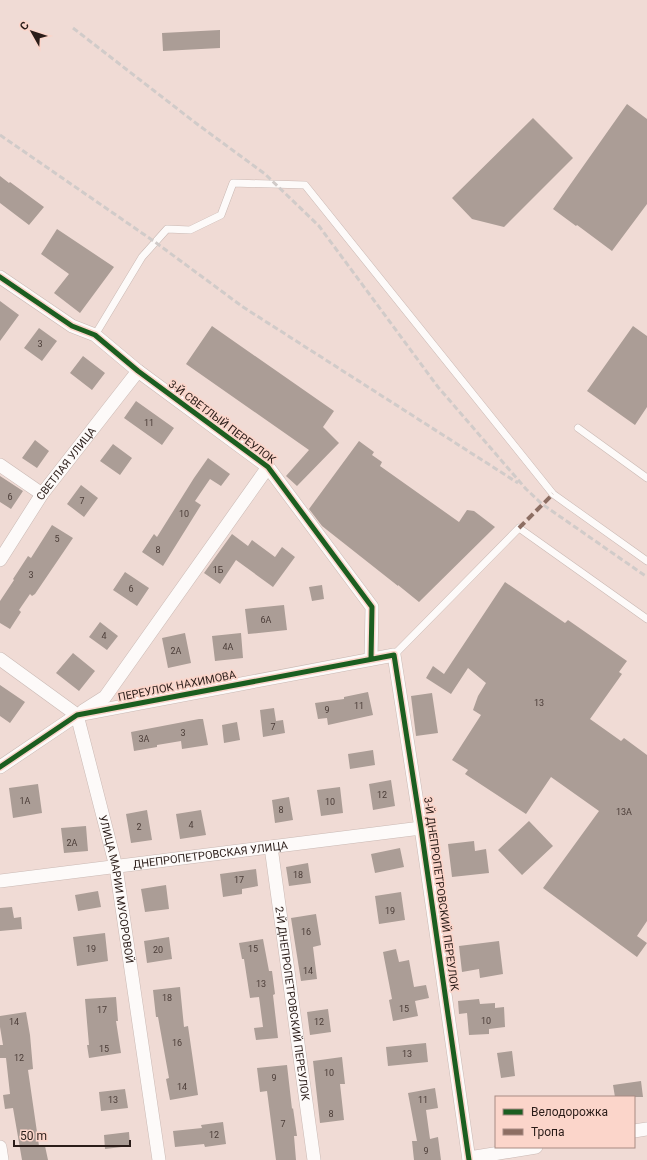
<svg xmlns="http://www.w3.org/2000/svg" width="647" height="1160" viewBox="0 0 647 1160" font-family="Roboto,sans-serif">
<rect width="100%" height="100%" fill="#f0dbd5"/>
<path fill="#ab9d96" d="M220,30V48L163,51L162,33Z
M627,104L647,119V204L612,251L577,225L576,226L553,209Z
M533,118L573,158L504,227L472,219L452,198Z
M0,176L9,183L10,182L44,207L29,225L0,203Z
M57,229L114,267L80,313L54,293L69,274L41,254Z
M0,301L19,315L0,341Z
M212,326L334,411L323,427L339,443L297,486L286,476L309,450L186,364Z
M633,326L647,336V407L635,425L587,391Z
M39,328L57,341L42,361L24,348Z
M83,356L105,373L92,390L70,373Z
M136,401L174,428L162,445L124,418Z
M35,440L49,451L37,468L22,458Z
M359,441L374,452L372,455L382,462L380,466L459,522L467,510L474,511L495,527L419,602L398,585V586L322,526L309,509Z
M113,444L132,458L120,475L100,461Z
M208,458L230,474L221,486L210,479L195,501L201,505L163,566L142,552L154,534L157,537L194,478Z
M0,476L23,491L11,509L0,502Z
M81,485L98,498L84,517L67,504Z
M52,525L73,538L35,594L32,596L30,594L19,610L21,612L10,629L0,623V601L14,580L13,579L28,556L31,558Z
M232,534L248,546L252,540L275,557L282,547L295,557L273,587L236,560L220,584L204,573Z
M125,572L149,588L137,606L113,590Z
M505,582L565,623L568,620L627,661L619,672L622,674L590,719L621,741L624,738L647,755V921L637,936L647,943L637,957L543,888L599,811L551,777L526,814L465,774L468,770L452,760L481,715L473,710L478,696L486,683L468,668L451,694L426,678L433,666L444,674Z
M322,585L324,599L312,601L309,587Z
M284,605L287,630L248,634L245,609Z
M100,622L118,636L107,650L89,637Z
M185,633L191,663L168,668L162,638Z
M241,633L243,658L215,661L212,636Z
M73,653L95,671L79,691L56,673Z
M0,685L25,702L10,723L0,716Z
M368,692L373,715L328,725L327,718L318,719L315,703L344,699V697Z
M432,693L438,733L416,736L411,696Z
M274,708L276,721L283,720L285,733L263,737L260,710Z
M199,719H203L208,745L182,749L181,741L157,745V747L134,751L131,732Z
M237,722L240,740L224,743L222,725Z
M373,750L375,765L350,769L348,754Z
M391,780L395,806L373,810L369,784Z
M38,784L42,813L13,818L9,788Z
M340,787L343,813L321,816L317,790Z
M289,797L293,820L275,823L272,800Z
M147,810L152,840L131,843L126,814Z
M201,810L206,835L180,839L176,814Z
M529,821L553,846L522,875L498,850Z
M86,826L88,851L64,853L61,828Z
M474,841L475,851L486,849L489,873L452,877L448,844Z
M400,848L404,867L375,873L371,854Z
M308,863L311,883L289,886L286,867Z
M256,869L258,886L242,889V894L223,897L220,874Z
M166,885L169,909L145,912L141,889Z
M98,891L101,907L78,911L75,895Z
M401,892L405,920L379,924L375,896Z
M12,907L14,918L21,917L22,929L0,931V908Z
M316,914L321,945L313,947L317,979L301,981L291,918Z
M105,933L108,961L77,966L73,937Z
M169,937L172,959L147,963L144,941Z
M263,939L269,971H272L275,994L273,995L278,1038L256,1040L254,1028L263,1027L259,997L250,998L244,959H242L239,943Z
M499,941L503,974L480,978L479,969L462,972L459,946Z
M396,949L399,962L409,960L414,987L426,985L429,998L415,1001L418,1016L393,1021L389,1000L392,999L383,952Z
M180,987L184,1027L188,1026L198,1095L170,1100L166,1079L169,1078L158,1017H156L153,990Z
M116,997L118,1021H116L121,1053L89,1058L87,1045H89L85,999Z
M479,999L480,1004L495,1003V1008L504,1007L505,1027L489,1029V1034L469,1035L467,1013L459,1014L458,1001Z
M328,1009L331,1032L310,1035L307,1012Z
M26,1012L30,1035L33,1069L28,1070L39,1146H45L48,1160H22L13,1108L5,1109L3,1095L10,1094L6,1058H0V1045H3L0,1027V1016Z
M426,1043L428,1062L388,1066L386,1047Z
M512,1051L515,1076L501,1078L497,1053Z
M342,1057L345,1084H340L344,1120L320,1123L313,1061Z
M287,1065L292,1109L293,1108L297,1136H294L296,1160H276L267,1091L260,1092L257,1068Z
M641,1081L643,1097H615L613,1085Z
M435,1088L438,1108L426,1110L430,1139L438,1137L441,1160H414L412,1141H417L408,1093Z
M125,1089L128,1108L101,1111L99,1092Z
M223,1122L226,1144L205,1147L204,1144L175,1147L173,1131L202,1128L201,1125Z
M129,1132L130,1146L105,1149L104,1135Z"/>
<g fill="none" stroke-linecap="round" stroke-linejoin="round">
<defs>
<path id="service" d="M95,335L142,257L167,229L190,230L221,215L233,183L305,185L553,494L647,561
M578,428L647,478
M394,655L519,528L647,619"/>
<g id="minor">
<path d="M0,277L72,326L95,335L138,371L268,467L372,607L371,659"/>
<path d="M0,465L42,494"/>
<path id="s1" d="M0,560L42,494L138,371"/>
<path id="s2" d="M0,659L77,715L116,867L159,1160"/>
<path d="M83,711L105,697L268,467"/>
<path d="M0,767L77,715L394,655L421,828L469,1160"/>
<path id="s3" d="M271,847L314,1160"/>
<path id="s4" d="M0,881L421,828"/>
<path d="M634,1131L647,1129"/>
<path d="M0,1147L2,1160"/>
<path d="M469,1158L536,1147"/>
</g>
</defs>
<use href="#service" stroke="#cab9b4" stroke-width="8"/>
<use href="#minor" stroke="#cab9b4" stroke-width="14"/>
<use href="#service" stroke="#fdfaf9" stroke-width="7"/>
<use href="#minor" stroke="#fdfaf9" stroke-width="13"/>
<path stroke="#d1cbc9" stroke-width="3" stroke-dasharray="6 3" stroke-linecap="butt" d="M73,28L197,124L265,174L319,226L438,387L526,489L542,504L647,577
M0,135L155,242L243,307L518,483"/>
<path stroke="#8d6e63" stroke-width="4" stroke-dasharray="8 4" stroke-linecap="butt" d="M519,528L553,494"/>
<defs>
<path id="cycleway" d="M0,277L72,326L95,335L138,371L268,467L372,607L371,659
M0,767L77,715L394,655L421,828L469,1160"/>
</defs>
<use href="#cycleway" stroke="#fbd5ca" stroke-width="8"/>
<use href="#cycleway" stroke="#1b5e20" stroke-width="5"/>
</g>
<g text-anchor="middle" dominant-baseline="central" stroke-width="3.5" stroke-linejoin="round" paint-order="stroke">
<g font-size="9" fill="#4b3d38">
<text x="40" y="344">3</text>
<text x="149" y="423">11</text>
<text x="10" y="497">6</text>
<text x="82" y="501">7</text>
<text x="184" y="514">10</text>
<text x="57" y="539">5</text>
<text x="158" y="550">8</text>
<text x="218" y="570">1Б</text>
<text x="31" y="575">3</text>
<text x="131" y="589">6</text>
<text x="266" y="620">6А</text>
<text x="104" y="636">4</text>
<text x="228" y="647">4А</text>
<text x="176" y="651">2А</text>
<text x="539" y="703">13</text>
<text x="359" y="706">11</text>
<text x="327" y="710">9</text>
<text x="273" y="727">7</text>
<text x="183" y="733">3</text>
<text x="144" y="739">3А</text>
<text x="382" y="795">12</text>
<text x="25" y="801">1А</text>
<text x="330" y="802">10</text>
<text x="281" y="810">8</text>
<text x="624" y="812">13А</text>
<text x="191" y="825">4</text>
<text x="139" y="827">2</text>
<text x="72" y="843">2А</text>
<text x="298" y="875">18</text>
<text x="239" y="880">17</text>
<text x="390" y="911">19</text>
<text x="306" y="932">16</text>
<text x="91" y="949">19</text>
<text x="253" y="949">15</text>
<text x="158" y="950">20</text>
<text x="308" y="971">14</text>
<text x="261" y="984">13</text>
<text x="167" y="998">18</text>
<text x="404" y="1009">15</text>
<text x="102" y="1010">17</text>
<text x="486" y="1021">10</text>
<text x="14" y="1022">14</text>
<text x="319" y="1022">12</text>
<text x="177" y="1043">16</text>
<text x="104" y="1049">15</text>
<text x="407" y="1054">13</text>
<text x="19" y="1058">12</text>
<text x="329" y="1073">10</text>
<text x="274" y="1078">9</text>
<text x="182" y="1087">14</text>
<text x="113" y="1100">13</text>
<text x="423" y="1100">11</text>
<text x="331" y="1114">8</text>
<text x="283" y="1124">7</text>
<text x="214" y="1135">12</text>
<text x="426" y="1151">9</text>
</g>
<g font-size="11" fill="#2b1d19" stroke="#fbd5ca">
<text transform="translate(222 422) rotate(37)">3-Й СВЕТЛЫЙ ПЕРЕУЛОК</text>
<text stroke="none"><textPath href="#s1" startOffset="117">СВЕТЛАЯ УЛИЦА</textPath></text>
<text transform="translate(177 686) rotate(-11)">ПЕРЕУЛОК НАХИМОВА</text>
<text stroke="none"><textPath href="#s4" startOffset="212">ДНЕПРОПЕТРОВСКАЯ УЛИЦА</textPath></text>
<text stroke="none"><textPath href="#s2" startOffset="274">УЛИЦА МАРИИ МУСОРОВОЙ</textPath></text>
<text transform="translate(441 894) rotate(82)">3-Й ДНЕПРОПЕТРОВСКИЙ ПЕРЕУЛОК</text>
<text stroke="none"><textPath href="#s3" startOffset="158">2-Й ДНЕПРОПЕТРОВСКИЙ ПЕРЕУЛОК</textPath></text>
</g>
</g>
<rect x="495" y="1096" width="140" height="52" fill="#fbd5ca" stroke="#a88b83"/>
<rect x="503" y="1109" width="20" height="6" fill="#1b5e20" stroke="#a88b83"/>
<text x="531" y="1116" font-size="12" fill="#2b1d19">Велодорожка</text>
<rect x="503" y="1129" width="20" height="6" fill="#8d6e63" stroke="#a88b83"/>
<text x="531" y="1136" font-size="12" fill="#2b1d19">Тропа</text>
<g transform="translate(32 32) rotate(309)" stroke="#fbd5ca" stroke-width="3" paint-order="stroke">
<path d="M0-3L7 15L0 10L-7 15Z" fill="#2b1d19"/>
<text y="-6" font-size="11" font-weight="bold" text-anchor="middle" fill="#2b1d19">С</text>
</g>
<path d="M14 1140v6h116v-6" fill="none" stroke="#2b1d19" stroke-width="2"/>
<text x="20" y="1140" font-size="12" fill="#2b1d19" stroke="#fbd5ca" stroke-width="3" paint-order="stroke">50 m</text>
</svg>
